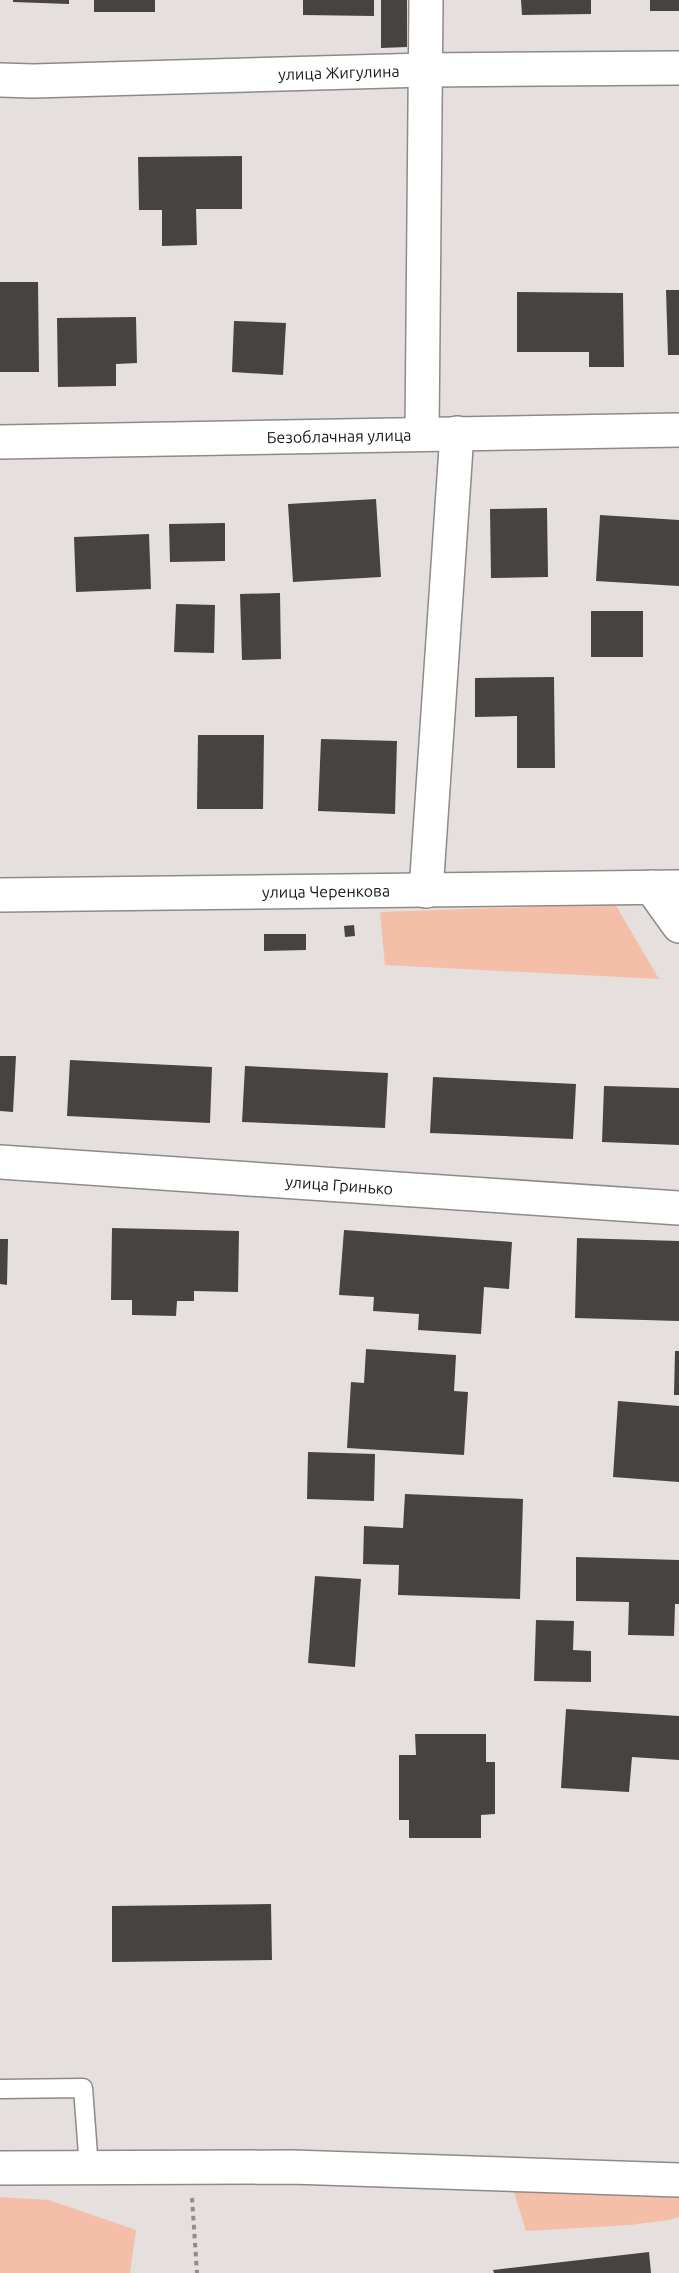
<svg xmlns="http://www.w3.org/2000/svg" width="679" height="2273" viewBox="0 0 679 2273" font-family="Ubuntu,sans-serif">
<rect width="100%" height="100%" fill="#e5e0de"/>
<path fill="#f5bea8" d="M615,904L659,979L385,965L380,912Z
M511,2183L679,2192V2217L669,2220L630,2225L526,2231Z
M0,2197L49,2200L136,2230L130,2273H0Z"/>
<path fill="#474341" d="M13,0H69V4L13,2Z
M94,0H155V12H94Z
M303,0H374V16L303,15Z
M381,0H407V47L381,48Z
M521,0H591V14L522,15Z
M650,0H679V11H650Z
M242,156V209H196L197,245L162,246V210H139L138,157Z
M0,282H38L39,372H0Z
M666,290H679V355H668Z
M517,292L623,293L624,367H589V352H517Z
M136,317L137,363L116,364V386L58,387L57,318Z
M234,321L286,323L283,375L232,372Z
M376,499L381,577L293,582L288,504Z
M547,508L548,577L491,578L490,509Z
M600,515L679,520V586L596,581Z
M225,523V561L170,562L169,524Z
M149,534L151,589L76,592L74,537Z
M280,593L281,659L242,660L240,594Z
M176,604L215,605L214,653L174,652Z
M591,611H643V657H591Z
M554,677L555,768H517V716L475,717V678Z
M198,735H264L263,809H197Z
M321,739L397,741L395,814L318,811Z
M354,925L355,936L345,937L344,926Z
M264,934H306V950L264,951Z
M0,1056H16L13,1112L0,1111Z
M70,1060L212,1067L210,1123L67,1116Z
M245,1066L388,1073L385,1128L242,1122Z
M433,1077L576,1084L573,1139L430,1133Z
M604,1086L679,1088V1145L602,1142Z
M112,1228L239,1231L238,1292L194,1291V1301H177L176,1316L132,1315V1300H111Z
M344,1230L512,1242L509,1289L484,1287L481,1334L418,1330L419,1314L373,1311L374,1297L339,1295Z
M577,1238L679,1241V1321L575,1318Z
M0,1239H8L7,1285L0,1284Z
M366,1349L456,1355L454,1391L468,1392L464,1455L347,1448L351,1382L364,1383Z
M675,1351H679V1395H674Z
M618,1401L679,1406V1482L613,1477Z
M308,1452L375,1454L374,1501L307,1499Z
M405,1494L523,1499L520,1599L398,1595L399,1565L363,1564L364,1526L403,1528Z
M576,1557L679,1560V1604H675L674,1636L628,1635L629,1602L576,1601Z
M315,1576L361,1579L355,1667L308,1663Z
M536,1620L574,1621L573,1650L591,1651V1682L534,1681Z
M566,1709L679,1716V1760L632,1757L629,1792L561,1788Z
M415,1734H486V1762H495V1814L481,1815V1838H409V1820H399V1755H416Z
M271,1904L272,1960L112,1962V1906Z
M649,2252L651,2273H494L493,2270Z"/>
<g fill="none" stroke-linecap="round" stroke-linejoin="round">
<defs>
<path id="lane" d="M0,2089L83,2088L89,2168"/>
<g id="street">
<path id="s1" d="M0,80L33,81L425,70L679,68"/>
<path d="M422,434L426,0"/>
<path id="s2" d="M0,442L679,430"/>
<path d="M651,887L679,926"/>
<path d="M426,891L457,433"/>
<path id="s3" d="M0,895L679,887"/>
<path id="s4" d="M0,1162L679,1208"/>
<path d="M0,2168L292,2167L679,2180"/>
</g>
</defs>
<use href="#lane" stroke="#8e8a88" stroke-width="21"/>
<use href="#street" stroke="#8e8a88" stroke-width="36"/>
<path stroke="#8f8c8a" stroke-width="4" stroke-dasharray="4.5 4.5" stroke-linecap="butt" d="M192,2198L197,2273"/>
<use href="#lane" stroke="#fff" stroke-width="18"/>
<use href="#street" stroke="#fff" stroke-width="33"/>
</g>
<g text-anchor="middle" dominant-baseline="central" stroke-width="6" stroke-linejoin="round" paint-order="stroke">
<g font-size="16" fill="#191817" stroke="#f2eeec">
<text stroke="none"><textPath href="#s1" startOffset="339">улица Жигулина</textPath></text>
<text stroke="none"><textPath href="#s2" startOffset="339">Безоблачная улица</textPath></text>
<text stroke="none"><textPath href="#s3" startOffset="326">улица Черенкова</textPath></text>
<text stroke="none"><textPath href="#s4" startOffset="340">улица Гринько</textPath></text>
</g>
</g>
</svg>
